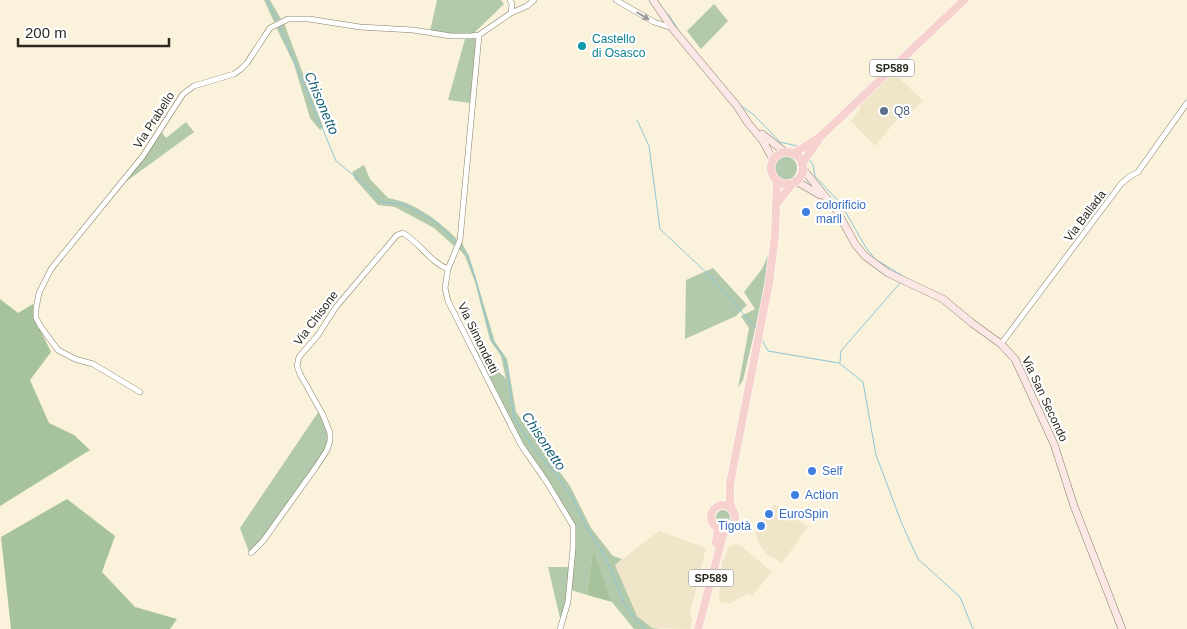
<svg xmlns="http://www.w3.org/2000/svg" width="1187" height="629" viewBox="0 0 1187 629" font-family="Arial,sans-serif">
<rect width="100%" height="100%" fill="#faf2db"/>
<path fill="#f0e5c8" d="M890,74L896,75L923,101L910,113L906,109L875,146L851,121L859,111L861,102Z
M774,504L808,527L782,563L767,554L760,545L755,533Z
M659,531L706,548L690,613L692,620L690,629L652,628L637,617L615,565Z
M735,544L741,546L772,572L752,596L748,593L729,604L719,602L722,562L729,547Z"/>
<path fill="#b3c9ab" d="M264,0H270L281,19L274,22Z
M437,0H501L504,4L473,34L451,35L430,31Z
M714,4L728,21L701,49L687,31Z
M284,23L323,127L320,130L310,118L294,64L276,27Z
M465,39H475L476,42L470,103L448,100Z
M186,122L194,132L120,186L161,131L166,138Z
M773 168a12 12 0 1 1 24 0a12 12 0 1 1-24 0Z
M364,165L370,179L388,198C414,202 438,220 457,239L454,246L434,228L395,207L378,205L355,179L352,172Z
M462,243L469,256L495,342L507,359L516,412L570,486L591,528L613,556L622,559L615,565L637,616L652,628L660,629H634L612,602L593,551L587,595L571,590L576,530L556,493L522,442L472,345L506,379L501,356L490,340L475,282L465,256L459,249Z
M769,253C764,296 753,338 743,380L738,388L749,328L741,316L755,309L744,292L762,269Z
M713,268L747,305L736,316L685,339L686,280Z
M319,411C326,426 331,432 326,449L262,539L249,552L240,528Z
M716 517a7 7 0 1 1 14 0a7 7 0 1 1-14 0Z
M548,567H567L570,569L566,603L560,618Z"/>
<path fill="#a6c39b" d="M0,299L18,313L33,304L35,319L51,352L30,380L49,423L74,435L90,450L0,506Z
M67,499L115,536L102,572L135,607L177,619L170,629H11L1,537Z
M593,550L612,602L587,595Z"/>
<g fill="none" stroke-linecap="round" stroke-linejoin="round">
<path stroke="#8ec6d9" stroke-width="1" d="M267,0L277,21
M668,14L681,34
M279,25L336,161L362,182L382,202L403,204L438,223L456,242
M741,106L753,114L780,142L797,146
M637,120L649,146L660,229L710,276L756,328
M809,159L813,165L815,176L841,204L865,246L875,259L903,276
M462,250L468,256L475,277L492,341L503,356L507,367L514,418L534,449L557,475L573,499L586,526L606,558L625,605L636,620L645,629
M762,340L768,351L839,363L863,382L876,455L902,524L918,559L960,597L973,629
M840,362L841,351L900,283"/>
<defs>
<path id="street" d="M510,0L512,4L511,13
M616,0L654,22L672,28
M479,35L460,240L448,269L445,288L448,301L521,445L546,481L573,526V548L568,602L560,629
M1001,344L1121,184L1129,177L1138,172L1187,103
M140,392L93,364L75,359L58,350L41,327L36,318V309L39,293L51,269L143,156L183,94L194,86L234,74L241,69L247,63L270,28L288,19H309L360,27L413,30L451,36H471L479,35L511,13L527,6L534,0
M251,553L263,541L316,467L327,450L330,441V433L323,415L300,374L297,366L299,357L318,335L336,307L397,235L403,233C420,243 430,262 448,269"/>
<path id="secondary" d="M653,0L672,28L737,106L748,123L763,141L773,160
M762,134L785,152
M803,169L837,211L855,244L865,256L888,273L943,299L972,323L1001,344L1015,359L1054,444L1074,506L1122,629
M796,181L820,195"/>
<path id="primary" d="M771 168a16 16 0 1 1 32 0a16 16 0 1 1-32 0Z
M793,154L820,137L964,0
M802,164L818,141
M777,203L793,183
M711 517a12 12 0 1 1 24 0a12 12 0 1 1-24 0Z
M732,510L730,502V484L769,283L775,236L777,180
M716,543L718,528
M698,629L723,535L728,528"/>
</defs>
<use href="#street" stroke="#867f6a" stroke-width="6"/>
<use href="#secondary" stroke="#867f6a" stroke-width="8"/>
<use href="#primary" stroke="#fff" stroke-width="9"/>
<use href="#street" stroke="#fff" stroke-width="5"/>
<use href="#secondary" stroke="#fbe8e6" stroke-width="7"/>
<use href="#primary" stroke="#f7d1cd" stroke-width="8"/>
</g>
<defs><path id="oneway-solid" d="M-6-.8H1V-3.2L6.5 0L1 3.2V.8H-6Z" transform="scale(1.25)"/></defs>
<use fill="#a09e9a" href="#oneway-solid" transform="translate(643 16) rotate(31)"/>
<circle fill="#0f9aa8" stroke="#fff" stroke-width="2" cx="582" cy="46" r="5"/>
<circle fill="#5c6f8a" stroke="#fff" stroke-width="2" cx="884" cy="111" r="5"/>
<g fill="#3f7fe0" stroke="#fff" stroke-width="2">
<circle cx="806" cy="212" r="5"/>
<circle cx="812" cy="471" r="5"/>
<circle cx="795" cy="495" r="5"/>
<circle cx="769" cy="514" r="5"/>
<circle cx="761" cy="526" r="5"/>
</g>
<g text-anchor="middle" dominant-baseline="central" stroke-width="4.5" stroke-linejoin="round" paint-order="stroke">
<g fill="#fff" stroke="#6b6862" stroke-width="1">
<rect x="869.5" y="59.5" width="45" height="17" rx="4"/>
<rect x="688.5" y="569.5" width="45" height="17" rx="4"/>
</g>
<g font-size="11" font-weight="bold" fill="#2b281f">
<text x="892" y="68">SP589</text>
<text x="711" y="578">SP589</text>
</g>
<g font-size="12" fill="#0d838f" stroke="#fff" text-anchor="start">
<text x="592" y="39">Castello<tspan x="592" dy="14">di Osasco</tspan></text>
</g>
<g font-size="12" fill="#4e5e75" stroke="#fff" text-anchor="start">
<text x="894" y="111">Q8</text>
</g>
<g font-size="12" fill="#2b281f" stroke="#fff">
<text transform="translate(154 120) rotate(-57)">Via Prabello</text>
<text transform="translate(1085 216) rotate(-53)">Via Ballada</text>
<text transform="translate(316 318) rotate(-53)">Via Chisone</text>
<text transform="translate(478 338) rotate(64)">Via Simondetti</text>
<text transform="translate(1045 399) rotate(65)">Via San Secondo</text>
</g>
<g font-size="12" fill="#366cbe" stroke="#fff" text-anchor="start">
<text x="816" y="205">colorificio<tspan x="816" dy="14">marll</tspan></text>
<text x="822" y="471">Self</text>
<text x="805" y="495">Action</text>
<text x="779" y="514">EuroSpin</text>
<text x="751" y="526" text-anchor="end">Tigotà</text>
</g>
<g font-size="14" font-style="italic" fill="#196175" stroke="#fff">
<text transform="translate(322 103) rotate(67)">Chisonetto</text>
<text transform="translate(544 441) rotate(56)">Chisonetto</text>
</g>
</g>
<path d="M18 38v8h151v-8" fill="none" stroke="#2b281f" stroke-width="2.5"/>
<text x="25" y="38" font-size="15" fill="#2b281f" stroke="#ffffff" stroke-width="4" paint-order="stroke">200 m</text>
</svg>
